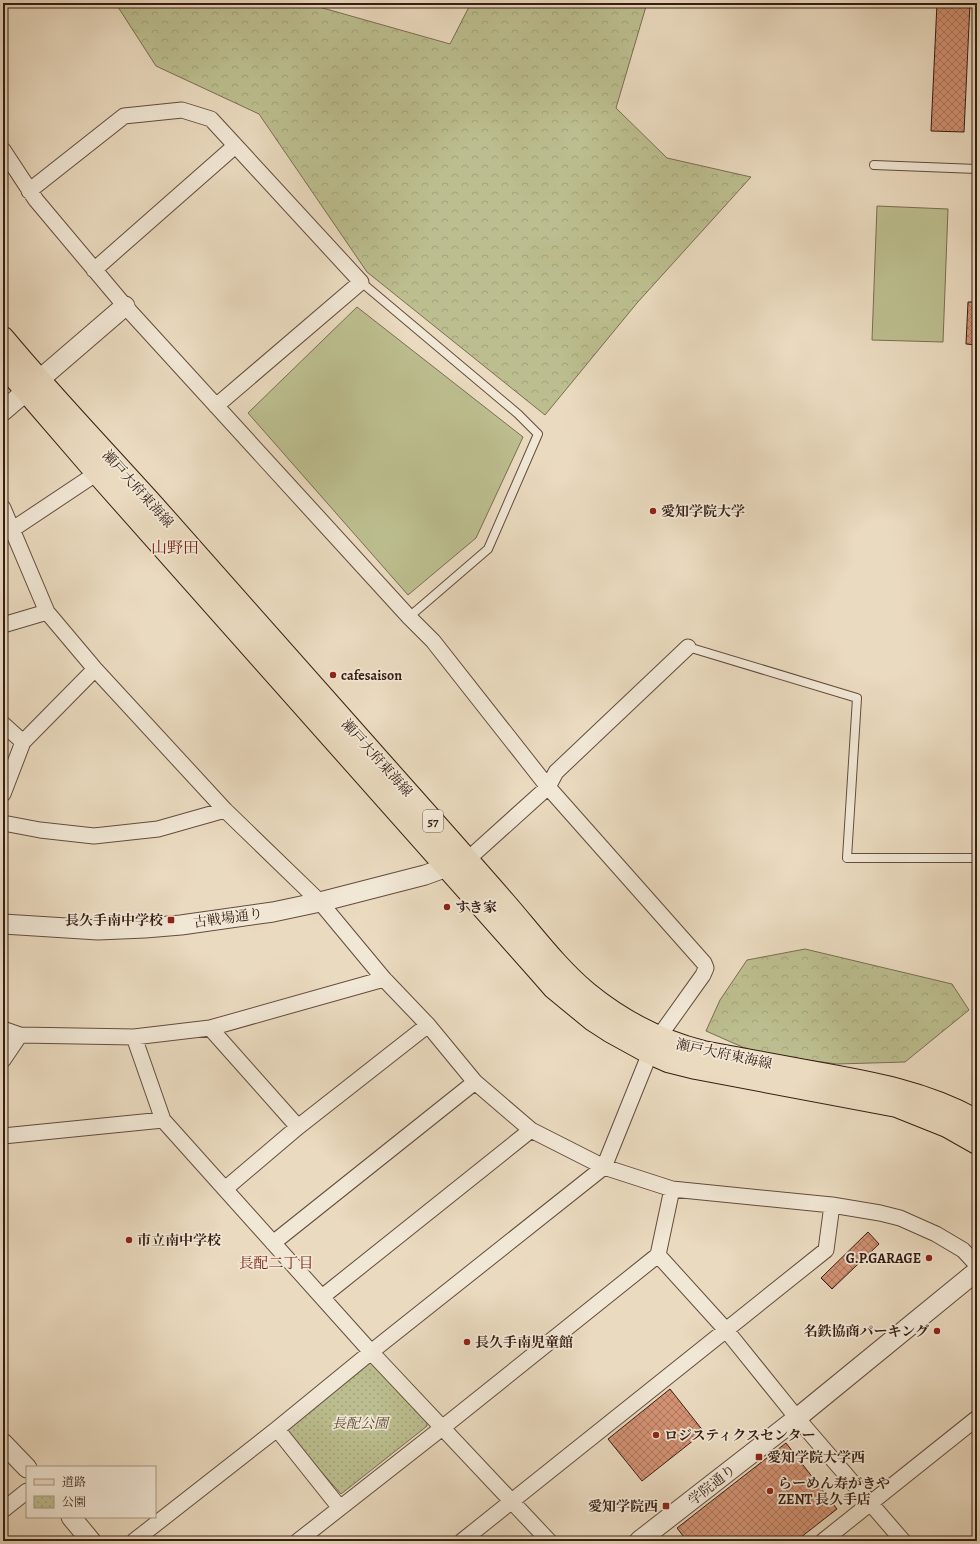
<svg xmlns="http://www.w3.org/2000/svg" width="980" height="1544" viewBox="0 0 980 1544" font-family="Alegreya,'Noto Serif JP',serif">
<defs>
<pattern id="forest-crowns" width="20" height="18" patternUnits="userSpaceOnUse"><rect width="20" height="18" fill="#bcbe8f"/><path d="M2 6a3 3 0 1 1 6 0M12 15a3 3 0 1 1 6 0" fill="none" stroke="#a2a37a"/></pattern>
<pattern id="park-dots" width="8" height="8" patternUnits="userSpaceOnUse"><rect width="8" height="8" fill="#bcbe8f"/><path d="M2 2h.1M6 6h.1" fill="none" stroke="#a2a37a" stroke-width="1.8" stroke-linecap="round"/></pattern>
<pattern id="building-cross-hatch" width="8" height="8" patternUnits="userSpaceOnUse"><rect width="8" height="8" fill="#d39374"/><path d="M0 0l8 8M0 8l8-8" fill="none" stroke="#ac775e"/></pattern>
</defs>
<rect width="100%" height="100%" fill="#eadabf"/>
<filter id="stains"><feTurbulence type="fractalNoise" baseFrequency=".005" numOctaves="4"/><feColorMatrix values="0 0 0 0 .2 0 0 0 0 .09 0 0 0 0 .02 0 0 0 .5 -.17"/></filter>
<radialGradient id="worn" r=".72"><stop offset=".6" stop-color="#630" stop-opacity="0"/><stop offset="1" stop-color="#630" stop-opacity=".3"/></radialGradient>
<path fill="#bcbe8f" stroke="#796e51" d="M877,206L948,209L943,342L872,340Z
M357,307L523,437L476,538L408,595L248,413Z"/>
<path fill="url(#forest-crowns)" stroke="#796e51" d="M121,3H305L450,44L471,3H647L616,108L667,158L751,177L637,303L545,415L367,272L259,114L156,66L118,7Z
M805,949L952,984L969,1010L905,1062L837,1064L756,1053L706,1031L720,1000L747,960Z"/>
<path fill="url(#park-dots)" stroke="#796e51" d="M367,1361H372L427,1416V1426L341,1494L285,1431Z"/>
<path fill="url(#building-cross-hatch)" stroke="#361d13" d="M937,3H970L964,132L931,131Z
M968,302H977V345L966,344Z
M868,1232L879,1244L832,1289L821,1278Z
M670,1389L704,1432L642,1481L608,1439Z
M786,1443L837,1509L796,1541H687L677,1528Z"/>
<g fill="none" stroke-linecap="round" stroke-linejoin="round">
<defs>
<path id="service" d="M874,165L977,169
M361,282L518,414L538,434L488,549L409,617
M688,647L857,698L847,858H977"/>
<path id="minor" d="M3,150L36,200L125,306L409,617L433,641L548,787L704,963L706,968L703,975L658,1038
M29,191L124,116L182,110L211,119L361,282L216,406
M94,270L235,146
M3,508L47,612L95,669L225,810L320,902L384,979L428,1025L475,1082L531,1130L604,1167L672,1189L832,1205L880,1213L900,1218L936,1234L963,1250L977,1265
M13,529L97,473
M3,625L47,612
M3,724L23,742
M3,794L23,742L95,669
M3,823L40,830L94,836L158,829L225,810
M458,863L467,860L548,787L556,772L688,647
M210,1028L298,1127
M3,1029L20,1035L134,1037L210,1028L384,979
M134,1037L163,1120L371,1352L549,1541
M3,1060L20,1035
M3,1136L163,1120
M225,1189L298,1127L428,1025
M273,1243L475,1082
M658,1255L726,1330L797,1418L903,1541
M322,1297L531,1130
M277,1429L340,1508
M3,1510L27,1491
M134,1541L277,1429L371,1352L604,1167L650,1053
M298,1541L442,1428L658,1255L672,1189
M462,1541L826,1250L832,1205
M823,1541L977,1418"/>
<path id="tertiary" d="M3,411L125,306
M3,924L98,930L145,928L181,925L273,912L320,902L425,875L447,867
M3,1443L27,1468
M71,1517L91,1541
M639,1541L797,1418L977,1271"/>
<path id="primary" d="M3,338C53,398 107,454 159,512C234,596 309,681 384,766C424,811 465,857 505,903C531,933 556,967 587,993C621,1021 660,1041 703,1052C739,1059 775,1065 811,1072C868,1082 926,1092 977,1121
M3,364L97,473L540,972L554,988L593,1020L610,1031L650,1053L668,1061L696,1068L897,1106L947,1126L977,1143"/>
</defs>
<use href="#service" stroke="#634c3e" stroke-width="10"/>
<use href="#minor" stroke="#634c3e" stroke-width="17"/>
<use href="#tertiary" stroke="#634c3e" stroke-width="21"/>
<use href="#primary" stroke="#361d13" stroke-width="24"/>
<use href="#service" stroke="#f1e7d5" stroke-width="8"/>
<use href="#minor" stroke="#f1e7d5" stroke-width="15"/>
<use href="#tertiary" stroke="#f1e7d5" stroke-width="19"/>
<use href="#primary" stroke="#eadabf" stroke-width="22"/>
</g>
<g fill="#8f2418" stroke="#f1e7d5" stroke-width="1.5">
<circle cx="653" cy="511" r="4"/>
<circle cx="333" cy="675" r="4"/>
<circle cx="447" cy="907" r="4"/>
<rect x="167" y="916" width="8" height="8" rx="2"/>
<circle cx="129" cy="1240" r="4"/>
<circle cx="929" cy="1258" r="4"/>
<circle cx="937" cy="1331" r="4"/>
<circle cx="467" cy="1342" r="4"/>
<circle cx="656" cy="1435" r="4"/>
<rect x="755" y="1453" width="8" height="8" rx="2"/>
<circle cx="770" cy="1491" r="4"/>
<rect x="662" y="1502" width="8" height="8" rx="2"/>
</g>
<g text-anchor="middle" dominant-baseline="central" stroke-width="3.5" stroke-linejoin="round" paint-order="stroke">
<rect fill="#f1e7d5" stroke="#6e5a4d" stroke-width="1" x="423" y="810" width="20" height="22" rx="3"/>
<g font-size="13" font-weight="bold" fill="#361d13">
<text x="433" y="821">57</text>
</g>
<g font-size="14" fill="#361d13" stroke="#f1e7d5">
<text transform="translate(138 489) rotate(48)">瀬戸大府東海線</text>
<text transform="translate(377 758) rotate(48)">瀬戸大府東海線</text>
<text transform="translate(228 918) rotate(-8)">古戦場通り</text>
<text transform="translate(724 1054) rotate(12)">瀬戸大府東海線</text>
<text transform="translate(712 1485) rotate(-38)">学院通り</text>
</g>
<g font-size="14" font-weight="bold" fill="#361d13" stroke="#f1e7d5" text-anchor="start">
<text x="661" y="511">愛知学院大学</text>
<text x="341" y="675">cafesaison</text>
<text x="455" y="907">すき家</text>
<text x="163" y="920" text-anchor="end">長久手南中学校</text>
<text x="137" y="1240">市立南中学校</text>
<text x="921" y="1258" text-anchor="end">G.P.GARAGE</text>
<text x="929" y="1331" text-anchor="end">名鉄協商パーキング</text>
<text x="475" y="1342">長久手南児童館</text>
<text x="664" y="1435">ロジスティクスセンター</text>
<text x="767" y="1457">愛知学院大学西</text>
<text x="778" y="1483">らーめん寿がきや<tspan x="778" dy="16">ZENT 長久手店</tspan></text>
<text x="658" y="1506" text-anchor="end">愛知学院西</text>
</g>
<g font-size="14" font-style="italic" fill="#5e4d38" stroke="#f1e7d5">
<text x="360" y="1423">長配公園</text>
</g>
<g font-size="15" fill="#7a1f14" stroke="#f1e7d5">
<text x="276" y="1263">長配二丁目</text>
</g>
<g font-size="16" fill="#7a1f14" stroke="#f1e7d5">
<text x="175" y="548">山野田</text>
</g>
</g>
<rect width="980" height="1544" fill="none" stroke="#eadabf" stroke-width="16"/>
<rect x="4" y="4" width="972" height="1536" fill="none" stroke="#361d13" stroke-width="2"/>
<rect x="8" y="8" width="964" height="1528" fill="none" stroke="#361d13"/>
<rect x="26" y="1466" width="130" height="52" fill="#f1e7d5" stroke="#a69687"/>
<rect x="34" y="1479" width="20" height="6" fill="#eadabf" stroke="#a69687"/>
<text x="62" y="1486" font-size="12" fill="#361d13">道路</text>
<rect x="34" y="1496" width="20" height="12" fill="url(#park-dots)" stroke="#a69687"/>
<text x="62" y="1506" font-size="12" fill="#361d13">公園</text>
<rect width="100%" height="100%" filter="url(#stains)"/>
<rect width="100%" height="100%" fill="url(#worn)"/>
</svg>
